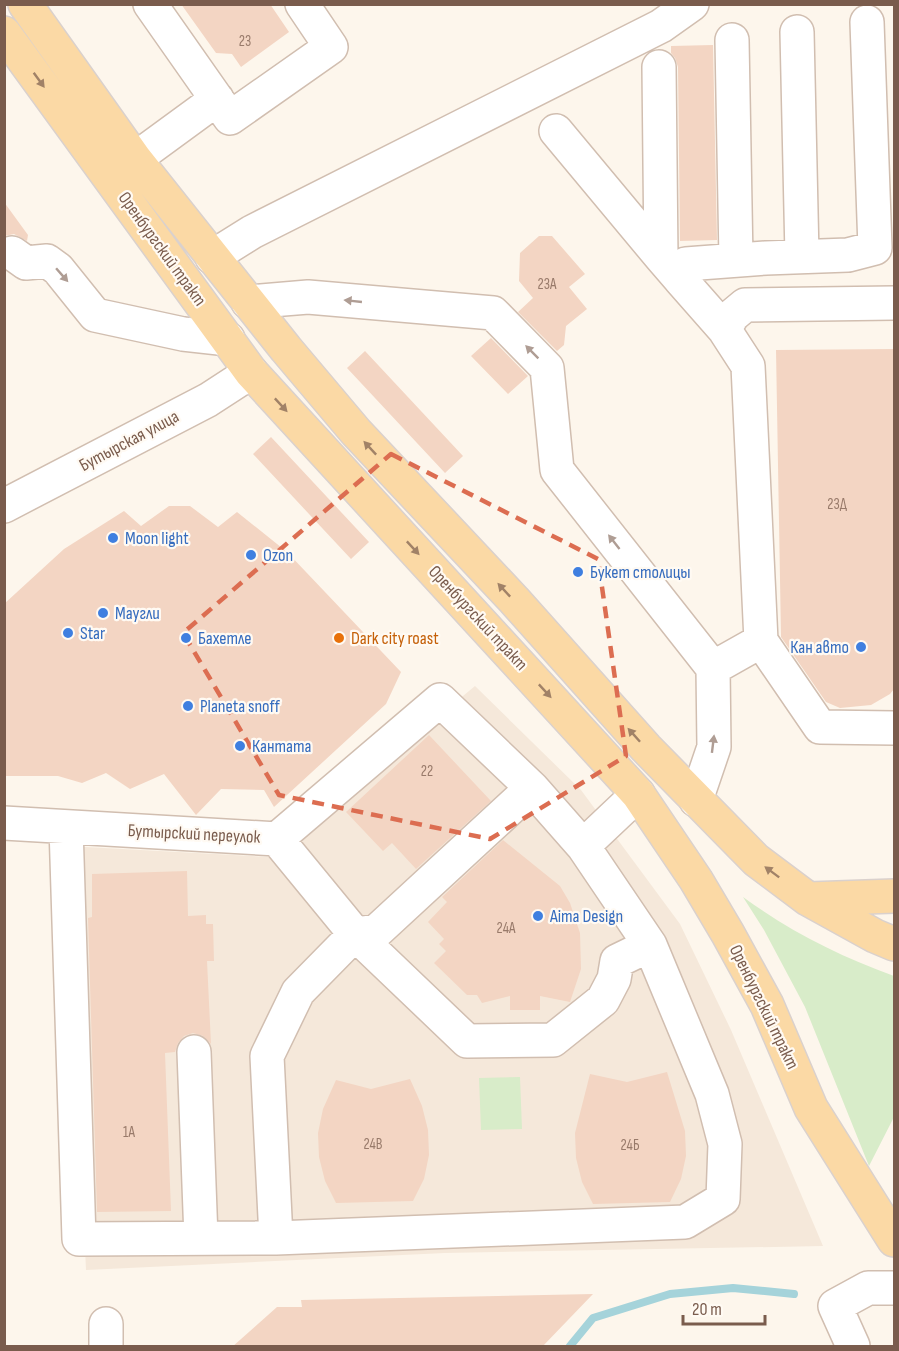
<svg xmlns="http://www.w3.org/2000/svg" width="899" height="1351" viewBox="0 0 899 1351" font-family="'Sofia Sans Condensed',sans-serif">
<rect width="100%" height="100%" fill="#fdf6ec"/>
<path fill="#f5e8da" d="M475,686L581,790L680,924L731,1030L823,1246L445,1253L86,1270L67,846L269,857Z"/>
<path fill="#d8ecc9" d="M743,897C791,932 839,956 894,976V1117L869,1166L805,1007L764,930Z
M520,1077L522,1129L481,1130L479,1078Z"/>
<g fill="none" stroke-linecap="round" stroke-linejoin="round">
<path stroke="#a5d3da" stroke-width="8" d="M570,1346L593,1318L670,1294L733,1288L794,1294"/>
</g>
<path fill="#f3d5c3" d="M181,4H270L289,32L241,67L232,54L216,53Z
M713,45L717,240L680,241L678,67L675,58L671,53V46Z
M4,202L28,235L27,241L14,234L4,236Z
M539,236H552L585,274L569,287L587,309L566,326L564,345L557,351L518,312L533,298L519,281L520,253Z
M491,338L528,376L508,394L471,356Z
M894,349V689L890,694L871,705L840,708L826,702L781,637L776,350Z
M365,351L463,456L445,473L347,368Z
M271,437L369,542L351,559L253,454Z
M169,506H190L218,527L237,512L287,552L401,672L386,704L274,807L264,790L221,789L196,815L164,774L130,789L106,773L82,783L58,776H4V604L64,549L124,511L141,526Z
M429,735L491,801L416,869L392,843L383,851L346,812Z
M503,840L560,886L570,903L580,933L581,969L570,1002L540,996V1010H510V996L482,1003L477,995H467L434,963L446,951L439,944L444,939L428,922L447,902L442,897Z
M187,871L188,916L206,915V924H213L214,961H207L211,1044L203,1036L193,1033L184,1036L178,1043L175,1052L165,1053L171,1211L97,1212L88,918L92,917V874Z
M667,1072L685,1131L686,1156L681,1179L670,1202L593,1204L582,1182L576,1158L575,1133L590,1074L627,1082Z
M410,1079L422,1106L428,1130L429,1155L424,1179L413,1201L336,1203L325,1181L319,1157L318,1133L323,1109L336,1080L371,1089Z
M593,1294L542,1347H232L277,1307H302L301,1300Z"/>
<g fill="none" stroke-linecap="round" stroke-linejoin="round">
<defs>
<path id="minor" d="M150,4L230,118L331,47L302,4
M797,32L802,256
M732,40L736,260
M659,67L661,257L680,279
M556,131L661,257
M135,159L217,99
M12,253L26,263L47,261L58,269L95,315L183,334L228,339
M212,257L252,232L661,26L692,4
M248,302L308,297L493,313L547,368L557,470L713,668L714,747L696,800
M724,329L680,279L686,264L766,258L848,255L875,248L867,22
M4,506L208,400L251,372
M761,641L748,366L724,329L733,315L745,305L894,303
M713,668L761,641L820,727L894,728
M532,788L377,931L355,934L298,992L267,1056L276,1238L685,1222L723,1199L725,1144L712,1094L650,945
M4,823L277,839L440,700L532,788L583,846L650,945L617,961L614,979L603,1000L553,1040L467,1041L355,934L277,839
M66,827L79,1239L276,1238
M583,846L638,794
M194,1052L201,1238
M106,1346V1324
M853,1346L835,1306L868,1288H894"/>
<path id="major" d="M25,4L135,159L286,349L356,432L514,600L646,748L756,860L808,899L875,936L894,944
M4,33L251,372L638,794L696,880L728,934L767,1005L811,1108L894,1240
M809,899L894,896"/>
</defs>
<use href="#minor" stroke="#d1beb0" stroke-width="36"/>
<use href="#major" stroke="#dad1cd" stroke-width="36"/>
<use href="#minor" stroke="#fff" stroke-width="33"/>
<use href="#major" stroke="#fbd9a5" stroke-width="33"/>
</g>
<defs><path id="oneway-solid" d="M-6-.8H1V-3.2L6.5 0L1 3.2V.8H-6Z" transform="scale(1.5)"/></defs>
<g fill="#a18267">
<use href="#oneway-solid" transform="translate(39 80) rotate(54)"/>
<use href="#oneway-solid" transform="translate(281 405) rotate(47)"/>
<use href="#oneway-solid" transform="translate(370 448) rotate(-133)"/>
<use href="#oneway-solid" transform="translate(413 548) rotate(47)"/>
<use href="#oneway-solid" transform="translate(504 590) rotate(-133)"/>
<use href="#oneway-solid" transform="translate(545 691) rotate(47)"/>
<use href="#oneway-solid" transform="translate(634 735) rotate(-132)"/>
<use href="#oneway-solid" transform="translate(772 872) rotate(-143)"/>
</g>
<g fill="#af9d94">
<use href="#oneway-solid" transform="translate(62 275) rotate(49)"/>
<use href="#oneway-solid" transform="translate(353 301) rotate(-174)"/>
<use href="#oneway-solid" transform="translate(532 352) rotate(-135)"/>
<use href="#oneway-solid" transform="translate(614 542) rotate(-128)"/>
<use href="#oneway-solid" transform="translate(713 744) rotate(-83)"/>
</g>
<path fill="none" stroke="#dc6d51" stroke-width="4.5" stroke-dasharray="12 8" stroke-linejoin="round" d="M391,454L598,559L626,756L490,839L279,795L183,633Z"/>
<g fill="#3f7fe0" stroke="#fffaf3" stroke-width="2">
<circle cx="113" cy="538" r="6"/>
<circle cx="251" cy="555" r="6"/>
<circle cx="578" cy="572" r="6"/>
<circle cx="103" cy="613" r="6"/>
<circle cx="68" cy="633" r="6"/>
<circle cx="186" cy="638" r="6"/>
<circle cx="861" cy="647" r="6"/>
<circle cx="188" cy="706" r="6"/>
<circle cx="240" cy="746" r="6"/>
<circle cx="538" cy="916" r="6"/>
</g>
<circle fill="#e8710a" stroke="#fffaf3" stroke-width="2" cx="339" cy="638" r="6"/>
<g text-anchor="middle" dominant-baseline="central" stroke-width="4.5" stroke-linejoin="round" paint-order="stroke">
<g font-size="15" fill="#987a6a">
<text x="245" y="41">23</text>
<text x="547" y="284">23А</text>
<text x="837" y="504">23Д</text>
<text x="427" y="771">22</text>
<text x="506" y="928">24А</text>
<text x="129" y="1132">1А</text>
<text x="373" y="1144">24В</text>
<text x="630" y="1145">24Б</text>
</g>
<g font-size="18" fill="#7a5c4d" stroke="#fffaf3">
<text transform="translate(162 249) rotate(54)">Оренбургский тракт</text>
<text transform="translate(129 441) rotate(-28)">Бутырская улица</text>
<text transform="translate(478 618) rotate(47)">Оренбургский тракт</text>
<text transform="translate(194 834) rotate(3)">Бутырский переулок</text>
<text transform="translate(764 1007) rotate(64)">Оренбургский тракт</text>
</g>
<g font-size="18" fill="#366cbe" stroke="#fffaf3" text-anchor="start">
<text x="125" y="538">Moon light</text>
<text x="263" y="555">Ozon</text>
<text x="590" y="572">Букет столицы</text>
<text x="115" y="613">Маугли</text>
<text x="80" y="633">Star</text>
<text x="198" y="638">Бахетле</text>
<text x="849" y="647" text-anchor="end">Кан авто</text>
<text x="200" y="706">Planeta snoff</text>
<text x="252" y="746">Кантата</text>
<text x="550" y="916">Aima Design</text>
</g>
<g font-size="18" fill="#c56008" stroke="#fffaf3" text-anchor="start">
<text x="351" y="638">Dark city roast</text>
</g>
</g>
<rect width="899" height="1351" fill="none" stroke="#7a5c4d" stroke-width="12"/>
<path d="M683 1315v9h82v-9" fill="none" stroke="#7a5c4d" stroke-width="3"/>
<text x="692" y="1315" font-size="18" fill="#7a5c4d" stroke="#fffaf3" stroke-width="4.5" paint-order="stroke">20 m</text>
</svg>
